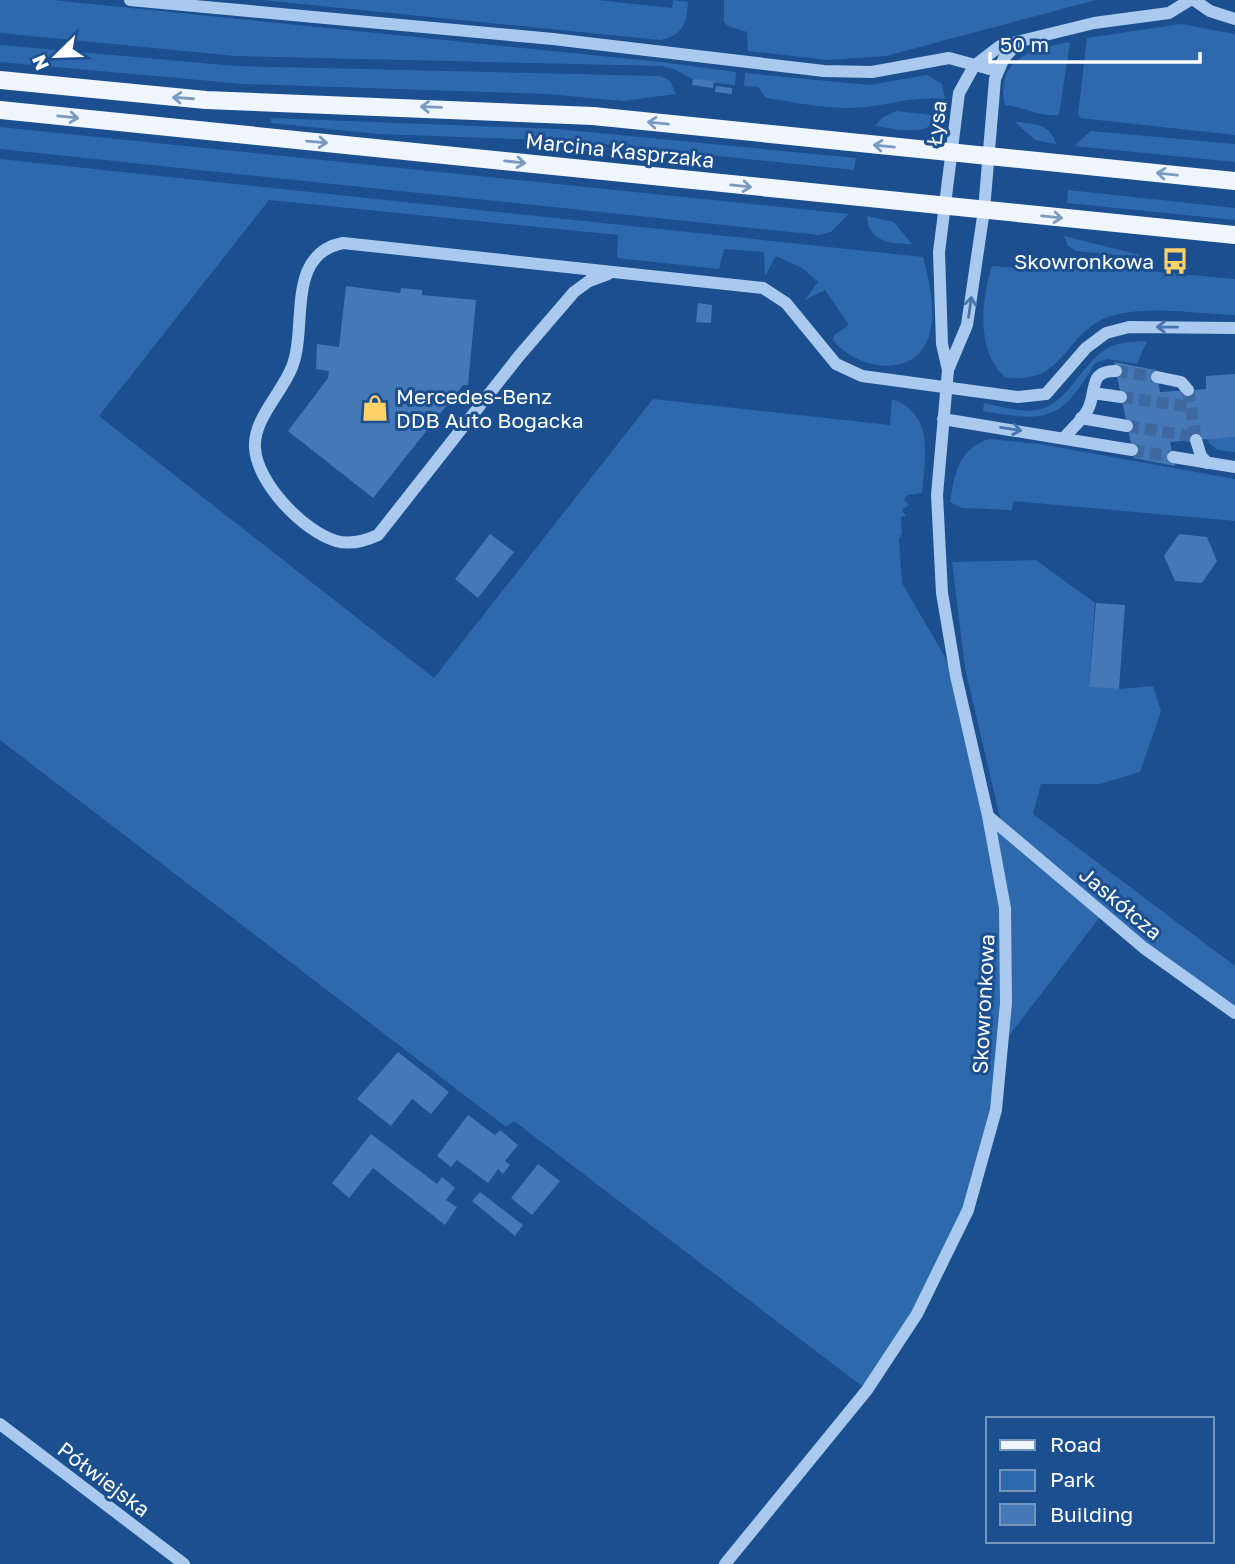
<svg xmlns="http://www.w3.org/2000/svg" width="1235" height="1564" viewBox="0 0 1235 1564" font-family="'Golos Text',sans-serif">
<rect width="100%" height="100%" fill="#1b4f8f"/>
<path fill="#2e69ad" d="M0,0H52L661,62L736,72L735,85L696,81L674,69L661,66L236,56L0,33Z
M261,0H597L672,8L673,0L688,2C686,24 684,35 660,40Z
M724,0H1096L886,56L828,60L748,51L747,32L728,26L724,22Z
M1181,24L1235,34V135L1080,118L1078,114L1087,38Z
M1070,42L1059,115C1039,117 1025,107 1005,105C994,57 1035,49 1070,42Z
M0,45L236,66L661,76L670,81L676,94L623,101L547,94L244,84L0,62Z
M745,73L869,85L927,75L942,84L945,99C912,95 882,108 848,108C821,108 793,102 766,98L758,87L744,86Z
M896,111L940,116C927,138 897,129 875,126L883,117Z
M271,118L557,129L856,158L854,170L572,141L378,134L271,123Z
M1015,122C1034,124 1050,123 1056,144L1035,140Z
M0,127L849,214L831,232L819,235L0,149Z
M1091,131L1235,144V162L1074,146Z
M0,159L923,257C929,279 936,312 930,333C917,381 857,370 833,340L834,335L849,325L825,290L805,300L818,282L802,268L776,256L765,276L764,252L724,249L719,269L617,258L618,235L269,200L99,416L434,678L653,399L890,425L892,399C935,414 925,457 922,493L907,495L904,500L909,505L902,510L906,516L901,517L902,533L899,539L902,583L956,676L988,816L1002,826L965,668L952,562L1036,560L1095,603L1089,686L1119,689L1153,686L1161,711L1140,772L1100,784H1041L1033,814L1235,966V1011L1103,913L1002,1045L996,1110L968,1210L917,1314L867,1390L514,1121L506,1127L0,740Z
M1068,190L1235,208V220L1067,203Z
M867,216L894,222L912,244C891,244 868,242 867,216Z
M1064,236L1156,259L1076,251L1068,246Z
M1047,262L1235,279V315C1197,314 1148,305 1111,316C1064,331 1065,387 1005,377C976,351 981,300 992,266L1031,269Z
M1147,341L1137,364L1108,359L1095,363C1061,422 1046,422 983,411L984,403C1000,406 1020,413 1037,410C1071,403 1081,361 1110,347C1122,341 1134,342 1147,341Z
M1235,437V452L1218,450L1209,443L1208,438Z
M989,439L1040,444L1235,479V521L1013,501L1012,510L962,508L950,502C955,473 958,449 989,439Z"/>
<path fill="#4478b7" d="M693,79L714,81L713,88L692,85Z
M716,86L732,88V94L715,92Z
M346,286L400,293L401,288L422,290V295L476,300L468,385H463L373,498L288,431L328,378L329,371L316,369L317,344L339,347Z
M698,303L712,305L711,323L696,322Z
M1114,362L1156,370L1160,392L1206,389V376L1235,374V437L1170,442L1175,466L1134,458Z
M490,534L514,552L478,598L455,579Z
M1179,534L1207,537L1217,561L1202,583L1175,581L1164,556Z
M1096,603L1125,605L1119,689L1089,687Z
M398,1052L449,1092L431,1114L412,1099L391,1126L357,1099Z
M468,1115L495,1135L500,1130L518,1145L505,1161L510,1165L503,1174L498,1169L488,1183L457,1160L451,1167L437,1156Z
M371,1134L437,1184L442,1177L455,1188L446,1200L457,1207L445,1225L373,1168L349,1198L332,1183Z
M538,1164L560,1181L532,1215L511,1198Z
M480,1192L523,1225L515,1236L472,1201Z"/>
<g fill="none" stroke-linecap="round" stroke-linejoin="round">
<path stroke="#3d69a0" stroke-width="12" stroke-dasharray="12 6" stroke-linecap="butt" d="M1116,371L1157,377
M1188,390L1196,440
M1121,397L1191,407
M1127,426L1196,437
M1132,450L1173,457"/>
<path stroke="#a9c9ee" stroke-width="12" d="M130,0L553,39L824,71L872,72L949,58L997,71
M1194,0L1210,11L1235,19
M608,274L589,281L574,292L519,356L378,535C365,541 350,545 336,541C303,531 257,483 255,448C253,419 282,393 292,367C308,327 285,254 343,243L763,288L786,303L836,364L862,376L1018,397L1046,394L1086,348L1106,333L1129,327L1235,328
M948,370L967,325L984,210L995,79L1004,58L1019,42
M1157,377L1181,382L1188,390
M1093,393L1121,397
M1081,418L1127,426
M943,419L1132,450
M1064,438C1072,428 1085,418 1089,407C1097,387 1089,371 1116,371
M1196,440L1201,456L1207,463
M1173,457L1235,467
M988,816L1144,948L1235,1013
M0,1424L184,1564
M725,1564L867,1390L917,1314L968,1210L996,1110L1006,1003L1005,908L988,816L956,676L942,593L937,495L948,370L942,344L939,252L959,93L974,66L1000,46L1094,23L1169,13L1190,0"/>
<path stroke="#f0f6ff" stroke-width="18" d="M0,80L206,100L593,116L1235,181
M0,110L1235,235"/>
</g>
<defs><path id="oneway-shaft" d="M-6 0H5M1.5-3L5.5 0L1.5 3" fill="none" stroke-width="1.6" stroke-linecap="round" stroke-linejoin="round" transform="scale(1.75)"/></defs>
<g stroke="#7b9ac1">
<use href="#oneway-shaft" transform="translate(183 98) rotate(-176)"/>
<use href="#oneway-shaft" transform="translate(431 107) rotate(-178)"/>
<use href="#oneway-shaft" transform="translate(68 117) rotate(6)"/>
<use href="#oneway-shaft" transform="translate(658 123) rotate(-174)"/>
<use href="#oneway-shaft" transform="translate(317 142) rotate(5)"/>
<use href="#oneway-shaft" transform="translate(884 146) rotate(-174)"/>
<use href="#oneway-shaft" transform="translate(515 162) rotate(6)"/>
<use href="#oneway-shaft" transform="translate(1167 174) rotate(-174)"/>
<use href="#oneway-shaft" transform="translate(741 186) rotate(6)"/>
<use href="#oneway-shaft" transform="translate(1052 217) rotate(6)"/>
</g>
<g stroke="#4674ac">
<use href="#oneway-shaft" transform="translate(970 307) rotate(-82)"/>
<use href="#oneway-shaft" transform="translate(1167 327) rotate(-179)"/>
<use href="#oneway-shaft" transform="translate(1011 429) rotate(9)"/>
</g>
<defs>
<symbol id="bus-bare" viewBox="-9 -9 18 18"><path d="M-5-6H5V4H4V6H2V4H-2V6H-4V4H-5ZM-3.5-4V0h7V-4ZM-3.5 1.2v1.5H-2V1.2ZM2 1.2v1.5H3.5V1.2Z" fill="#ffd166" stroke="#1b4f8f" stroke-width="2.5" paint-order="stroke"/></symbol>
<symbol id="shop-bare" viewBox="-9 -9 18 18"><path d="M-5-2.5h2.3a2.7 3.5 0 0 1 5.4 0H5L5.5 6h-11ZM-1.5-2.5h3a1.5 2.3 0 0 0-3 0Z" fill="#ffd166" stroke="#1b4f8f" stroke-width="2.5" paint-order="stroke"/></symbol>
</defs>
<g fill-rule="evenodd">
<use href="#bus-bare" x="1156" y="242" width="38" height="38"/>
<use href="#shop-bare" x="356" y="389" width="38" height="38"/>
</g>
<g text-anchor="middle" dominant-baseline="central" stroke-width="6" stroke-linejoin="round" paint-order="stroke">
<g font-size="21" fill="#fff" stroke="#1b4f8f">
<text transform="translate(936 123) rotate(-83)">Łysa</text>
<text transform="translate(620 150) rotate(6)">Marcina Kasprzaka</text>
<text transform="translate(1121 903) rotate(40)">Jaskółcza</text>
<text transform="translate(983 1004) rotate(-87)">Skowronkowa</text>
<text transform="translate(104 1479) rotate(37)">Półwiejska</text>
</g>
<g font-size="21" fill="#fff" stroke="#1b4f8f" text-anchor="end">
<text x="1154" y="261">Skowronkowa</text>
<text x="396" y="396" text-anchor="start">Mercedes-Benz<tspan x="396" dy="24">DDB Auto Bogacka</tspan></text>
</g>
</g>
<rect x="986" y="1417" width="228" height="126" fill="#1b4f8f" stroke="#7695bc" stroke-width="2"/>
<rect x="1000" y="1440" width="35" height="10" fill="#f0f6ff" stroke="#7695bc" stroke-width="2"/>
<text x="1050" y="1452" font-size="21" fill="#ffffff">Road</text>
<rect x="1000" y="1470" width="35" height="21" fill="#2e69ad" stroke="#7695bc" stroke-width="2"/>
<text x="1050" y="1487" font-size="21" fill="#ffffff">Park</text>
<rect x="1000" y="1504" width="35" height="21" fill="#4478b7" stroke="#7695bc" stroke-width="2"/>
<text x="1050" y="1522" font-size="21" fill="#ffffff">Building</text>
<g transform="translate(56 56) rotate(247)" stroke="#1b4f8f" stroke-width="5" paint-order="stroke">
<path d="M0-5L12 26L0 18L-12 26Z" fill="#ffffff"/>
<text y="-10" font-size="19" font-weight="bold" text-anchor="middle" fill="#ffffff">N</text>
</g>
<path d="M990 52v10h210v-10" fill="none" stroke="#ffffff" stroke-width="3.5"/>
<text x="1000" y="52" font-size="21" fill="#ffffff" stroke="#1b4f8f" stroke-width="5" paint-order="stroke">50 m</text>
</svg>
